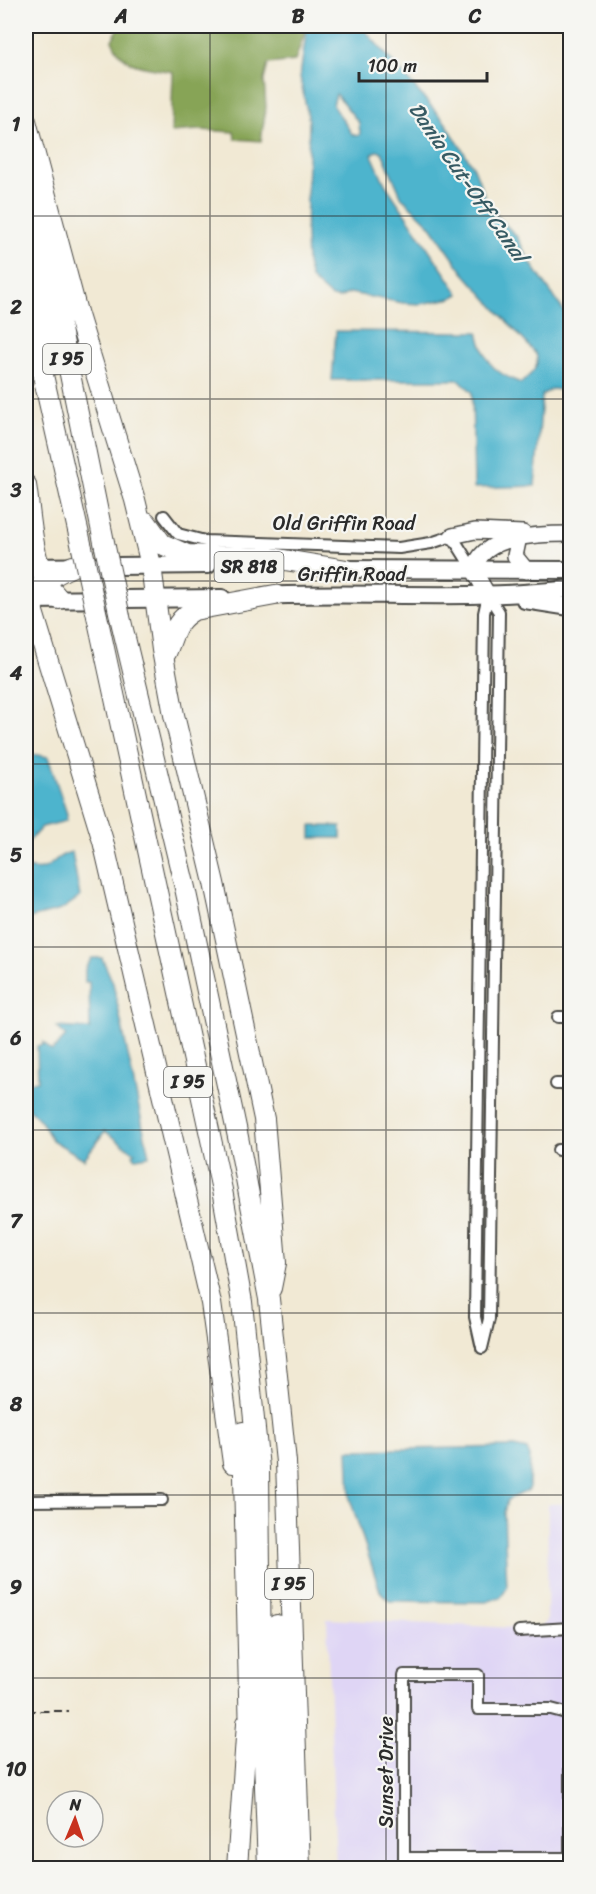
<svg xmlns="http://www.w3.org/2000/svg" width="596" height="1894" viewBox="0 0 596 1894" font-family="Sriracha,sans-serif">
<rect width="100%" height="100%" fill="#f6f6f2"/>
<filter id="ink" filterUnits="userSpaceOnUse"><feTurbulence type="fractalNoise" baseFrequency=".0167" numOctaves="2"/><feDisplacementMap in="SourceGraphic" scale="12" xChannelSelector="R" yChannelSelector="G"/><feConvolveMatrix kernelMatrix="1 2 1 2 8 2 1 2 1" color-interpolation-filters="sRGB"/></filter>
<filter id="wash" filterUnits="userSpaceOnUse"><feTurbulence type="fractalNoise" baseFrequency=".008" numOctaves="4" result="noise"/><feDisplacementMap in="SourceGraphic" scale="24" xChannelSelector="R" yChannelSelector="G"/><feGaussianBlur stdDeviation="1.35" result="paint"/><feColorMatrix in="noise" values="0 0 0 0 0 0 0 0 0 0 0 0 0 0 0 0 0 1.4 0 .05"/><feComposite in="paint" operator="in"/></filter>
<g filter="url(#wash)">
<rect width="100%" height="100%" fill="#f1e9d4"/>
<path fill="#dfd5f5" d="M548,1504H570V1868H336L327,1619L540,1629L547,1621Z"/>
<path fill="#87a456" stroke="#596840" stroke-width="1.5" d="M120,26H307L295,61L268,64L264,80L266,107L261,141L235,139L234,132L199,130L171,132L173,72C144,66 124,70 112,40Z"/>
<path fill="#4eb4cd" stroke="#3c707c" stroke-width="1.5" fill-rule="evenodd" d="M307,26H361L445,122L474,168L489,207L517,237L530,262L570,320V401L562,390L552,389L542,395L535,486L474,488L472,392L460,380H332L336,331L478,332C485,362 492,372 521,383C530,375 541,367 536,354L463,272L430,225L402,198L382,152L376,151L372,155L385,184L459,294L452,298L420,304L403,303L350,293L339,298L331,297L311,279L307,263L306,234L309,121L300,77ZM336,94L359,123L360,134L357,136L352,134L333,105Z
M26,753L48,757L67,814L66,821L42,827L26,844Z
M311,826H341V838H311Z
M72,852L80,897L61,910L26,919V861L27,868C52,875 50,856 72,852Z
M92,958H102L113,983L149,1156L136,1158L133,1155L135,1153L105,1131L84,1159L52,1140L41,1121L29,1109L26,1101V1082L38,1081L37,1046L43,1045V1042L52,1051L66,1036L57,1027L90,1029L89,982H85V969Z
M514,1447L527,1450L530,1456L529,1490L507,1500L504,1513L507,1588L501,1597L486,1602L389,1601L380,1591L350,1499L348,1450Z"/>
</g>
<g filter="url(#ink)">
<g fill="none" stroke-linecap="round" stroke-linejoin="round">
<defs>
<path id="street" d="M164,516L178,534L205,541L399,548L431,543L452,536L474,571
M558,1017H570
M556,1084H570
M558,1150H570
M481,1344L475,1317L484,613L488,595
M482,1348L489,1319L499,612L488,595
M26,1501L162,1500
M519,1631L570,1628
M570,1856V1720
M404,1858H563
M404,1868V1675H478V1709H551L570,1714"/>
<path id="secondary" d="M452,536L475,531L523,533
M519,537L515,556L527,571
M488,595L474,571C480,534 542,534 570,534"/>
<path id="primary" d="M26,567L208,565
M335,569L570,570
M263,596C365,591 468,601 570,589
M26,600L222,598
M525,600L570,607"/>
<path id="highway" d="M26,121L77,312L135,500L151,565L162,650L174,715L214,883L264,1119L276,1263L271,1288
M26,172L54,295L105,547
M26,238L55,364
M26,300L82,548
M26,485C32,522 31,572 59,599
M146,522L162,544L187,555L272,558L347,570
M73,566C51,576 31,585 33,612L103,841L211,1303L233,1463
M97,616L222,1190L242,1302L259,1468L261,1680L268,1868
M120,617L185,888L238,1137L269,1299L286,1462L300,1868
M166,653C174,635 174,621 194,610L275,595
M243,1432L250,1738
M277,1625L283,1868
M237,1868L247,1723"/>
</defs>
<use href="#street" stroke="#494844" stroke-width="14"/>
<use href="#secondary" stroke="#494844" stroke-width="18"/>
<use href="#primary" stroke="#494844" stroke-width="20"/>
<use href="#highway" stroke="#494844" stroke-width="22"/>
<use href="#street" stroke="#fff" stroke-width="10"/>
<use href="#secondary" stroke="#fff" stroke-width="15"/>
<use href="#primary" stroke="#fff" stroke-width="16"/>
<use href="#highway" stroke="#fff" stroke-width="20"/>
<path stroke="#2b2b2b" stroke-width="2" stroke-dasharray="9 4.5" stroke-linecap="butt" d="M26,1711H69"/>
<defs>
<path id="highway-bridge" d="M105,547L120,617
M82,548L97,616"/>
</defs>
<use href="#highway-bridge" stroke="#494844" stroke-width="22" stroke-linecap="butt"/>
<use href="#highway-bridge" stroke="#fff" stroke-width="20"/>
</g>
</g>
<path fill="none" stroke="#2b2b2b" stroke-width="1.5" stroke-opacity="0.55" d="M210,26V1868M386,26V1868M26,216H570M26,399H570M26,581H570M26,764H570M26,947H570M26,1130H570M26,1313H570M26,1495H570M26,1678H570"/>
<g text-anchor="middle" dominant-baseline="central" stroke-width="4.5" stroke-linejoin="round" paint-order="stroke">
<g fill="#f6f6f2" stroke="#686867" stroke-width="1.5">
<rect x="43" y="344" width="48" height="30" rx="4.5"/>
<rect x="214.5" y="552" width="69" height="30" rx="4.5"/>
<rect x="164" y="1067" width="48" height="30" rx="4.5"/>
<rect x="265" y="1569" width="48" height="30" rx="4.5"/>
</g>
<g font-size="18" font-weight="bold" fill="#2b2b2b">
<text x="67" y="359">I 95</text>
<text x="249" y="567">SR 818</text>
<text x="188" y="1082">I 95</text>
<text x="289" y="1584">I 95</text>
</g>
<g font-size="20" fill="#2b2b2b" stroke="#f6f6f2">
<text x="344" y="523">Old Griffin Road</text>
<text x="352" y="574">Griffin Road</text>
<text transform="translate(386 1772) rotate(-90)">Sunset Drive</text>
</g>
<g font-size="21" font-style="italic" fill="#375b64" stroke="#f6f6f2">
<text transform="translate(468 182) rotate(55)">Dania Cut-Off Canal</text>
</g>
</g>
<rect width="596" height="1894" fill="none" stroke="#f6f6f2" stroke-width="66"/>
<g transform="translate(75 1819) rotate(2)"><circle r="28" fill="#f6f6f2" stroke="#a5a5a2" stroke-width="1.5"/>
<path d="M0-4.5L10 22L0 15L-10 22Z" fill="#c8321e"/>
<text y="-9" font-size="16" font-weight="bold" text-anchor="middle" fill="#2b2b2b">N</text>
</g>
<path d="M359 72v9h128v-9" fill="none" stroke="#2b2b2b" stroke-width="3"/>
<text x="368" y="72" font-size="18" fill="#2b2b2b" stroke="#f6f6f2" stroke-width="4.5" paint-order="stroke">100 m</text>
<rect x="33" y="33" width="530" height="1828" fill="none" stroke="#2b2b2b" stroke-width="2"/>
<g font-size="20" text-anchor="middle" font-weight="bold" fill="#2b2b2b">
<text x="121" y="23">A</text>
<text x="298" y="23">B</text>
<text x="475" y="23">C</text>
<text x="16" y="131">1</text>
<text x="16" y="314">2</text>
<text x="16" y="497">3</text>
<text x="16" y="680">4</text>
<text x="16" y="862">5</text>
<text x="16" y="1045">6</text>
<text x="16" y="1228">7</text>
<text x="16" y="1411">8</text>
<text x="16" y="1594">9</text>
<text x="16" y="1776">10</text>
</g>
</svg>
